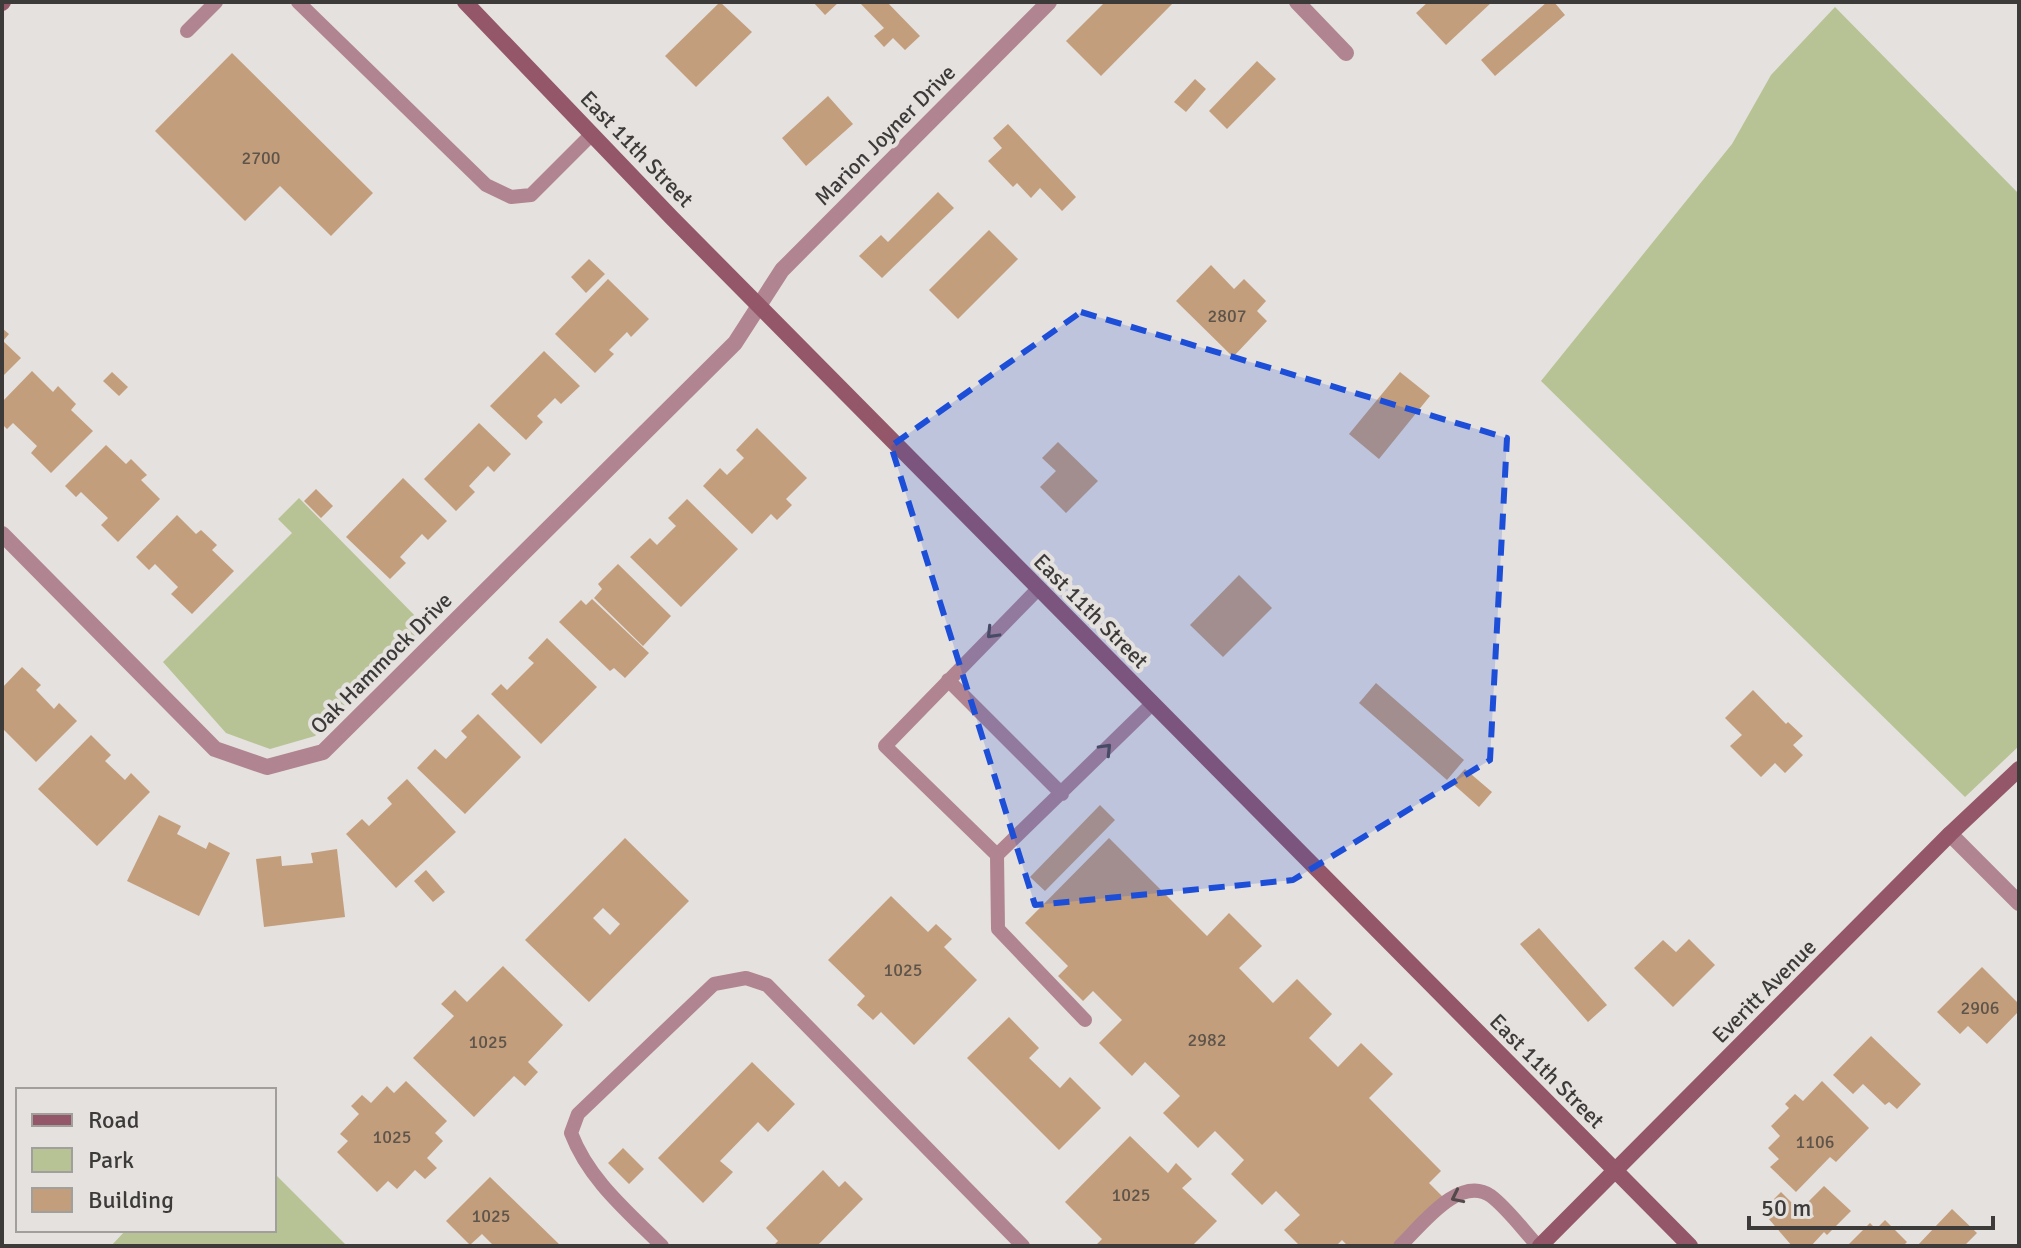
<svg xmlns="http://www.w3.org/2000/svg" width="2021" height="1248" viewBox="0 0 2021 1248" font-family="Signika,sans-serif">
<rect width="100%" height="100%" fill="#e5e1de"/>
<path fill="#b7c395" d="M1835,7L2019,194V746L1965,797L1541,381L1732,144L1771,75Z
M299,498L426,627L315,736L270,749L226,733L163,662L292,533L278,519Z
M274,1173L347,1246H111L126,1230H274Z"/>
<path fill="#c39e7c" fill-rule="evenodd" d="M720,2L752,32L696,87L665,56Z
M813,2H839L825,15Z
M859,2H887L920,36L905,50L893,38L884,47L874,36L884,28Z
M1105,2H1174L1101,76L1066,41Z
M1428,2H1492L1446,45L1416,13Z
M1547,2H1554L1565,15L1495,76L1481,60Z
M232,53L373,193L331,236L280,186L245,221L155,131Z
M1257,61L1276,79L1227,129L1209,111Z
M1195,79L1206,89L1186,112L1174,102Z
M828,96L853,124L806,166L782,138Z
M1008,124L1076,197L1062,211L1040,188L1031,198L1017,183L1013,187L988,161L1002,148L993,138Z
M938,192L954,208L882,278L859,256L881,235L888,242Z
M989,230L1018,259L958,319L929,290Z
M589,259L605,274L586,293L571,277Z
M1211,265L1234,289L1244,279L1266,301L1257,311L1267,321L1233,357L1176,301Z
M608,279L649,319L631,337L627,332L609,350L614,354L595,373L555,334Z
M2,328L9,334L3,341L21,358L2,377Z
M544,351L580,386L561,404L555,398L537,416L543,422L526,440L490,406Z
M32,371L53,392L58,386L76,404L71,410L93,431L51,473L31,453L37,446L13,423L7,429L2,424V402Z
M112,372L128,387L119,396L103,381Z
M1400,372L1430,396L1379,459L1349,434Z
M479,423L511,454L494,472L488,466L469,486L475,492L456,511L424,479Z
M757,428L807,478L786,499L792,505L777,520L771,514L752,534L703,486L720,468L727,475L744,458L736,450Z
M1058,442L1098,481L1066,513L1040,487L1056,471L1042,458Z
M106,445L126,464L131,459L147,475L141,480L160,499L118,542L101,525L108,518L81,492L76,497L65,486Z
M403,478L447,521L428,540L422,534L400,557L406,563L390,579L346,537Z
M316,489L333,506L321,518L304,501Z
M687,499L738,549L681,607L630,557L650,538L657,545L676,526L668,518Z
M177,515L196,534L201,530L217,545L212,550L234,571L192,614L171,594L178,587L155,564L149,570L136,557Z
M618,564L671,616L643,646L594,598L602,589L598,584Z
M1239,575L1272,608L1223,657L1190,625Z
M592,599L649,653L625,678L614,668L610,671L559,622L581,600L586,605Z
M547,638L597,687L541,744L491,694L501,684L507,690L534,663L528,658Z
M22,667L41,685L36,690L54,709L59,703L77,721L36,762L2,728V688Z
M1376,683L1464,760L1447,780L1359,703Z
M1753,690L1786,724L1788,722L1803,736L1793,745L1803,755L1785,773L1775,763L1761,777L1730,746L1742,735L1725,718Z
M478,714L521,757L465,814L417,768L435,749L446,759L467,737L461,731Z
M91,735L111,755L105,761L125,780L131,773L150,792L97,846L38,789Z
M1465,769L1492,792L1479,807L1452,783Z
M407,779L456,832L396,888L346,834L362,819L369,826L392,804L387,798Z
M1100,805L1115,820L1045,891L1030,877Z
M159,815L181,826L177,834L206,849L209,842L230,853L199,916L127,881Z
M625,838L689,901L589,1002L525,940ZM603,908L620,924L610,935L593,918Z
M1109,838L1207,936L1229,913L1262,946L1239,968L1273,1003L1297,979L1332,1014L1309,1038L1338,1067L1361,1043L1393,1074L1369,1098L1441,1171L1429,1183L1444,1198L1396,1246H1348L1342,1240L1336,1246H1300L1284,1230L1300,1215L1276,1191L1262,1205L1231,1174L1244,1160L1215,1131L1198,1148L1163,1113L1180,1096L1145,1062L1132,1076L1099,1043L1122,1020L1093,991L1083,1001L1058,976L1068,966L1025,923Z
M337,849L345,917L264,927L256,859L281,856L282,866L293,865L313,863L311,853Z
M426,870L445,892L433,902L414,881Z
M891,896L928,932L936,924L952,939L944,947L977,980L914,1045L881,1012L873,1020L857,1005L865,996L828,960Z
M1539,928L1607,1005L1588,1022L1520,944Z
M1689,939L1715,965L1673,1007L1634,968L1663,940L1676,952Z
M503,966L563,1025L528,1062L538,1072L525,1086L514,1076L474,1117L413,1058L454,1016L441,1004L455,990L467,1002Z
M1982,967L2019,1004V1011L1987,1044L1968,1026L1960,1034L1937,1012Z
M1009,1017L1039,1048L1029,1058L1060,1088L1070,1077L1101,1108L1059,1150L967,1058Z
M1871,1036L1921,1084L1897,1109L1889,1102L1885,1105L1863,1084L1853,1094L1833,1075Z
M752,1062L795,1104L768,1132L758,1122L720,1161L733,1172L703,1203L658,1158Z
M406,1081L447,1121L435,1133L443,1141L427,1158L437,1168L425,1179L415,1170L397,1189L388,1181L377,1192L337,1152L348,1141L340,1134L359,1114L351,1106L362,1095L371,1103L387,1086L394,1093Z
M1822,1081L1869,1128L1836,1162L1830,1157L1796,1192L1770,1167L1779,1159L1768,1148L1780,1136L1771,1126L1789,1108L1785,1104L1795,1094L1803,1101Z
M1130,1136L1168,1173L1176,1163L1192,1179L1182,1188L1217,1221L1192,1246H1095L1102,1239L1065,1202Z
M623,1148L644,1169L629,1184L608,1163Z
M823,1170L839,1187L845,1181L863,1199L817,1246H773L778,1241L766,1228Z
M490,1177L561,1246H494L482,1234L470,1245L446,1221Z
M1824,1186L1851,1211L1827,1235L1824,1232L1811,1246H1792L1762,1211L1781,1192L1797,1208L1803,1203L1805,1205Z
M1952,1209L1977,1233L1964,1246H1917Z
M1885,1220L1907,1242L1903,1246H1847L1870,1223L1876,1229Z"/>
<g fill="none" stroke-linecap="round" stroke-linejoin="round">
<path stroke="#b08490" stroke-width="14" d="M298,2L486,185L511,197L531,195L592,134
M187,31L216,2
M1038,589L885,746L997,855L1152,704
M948,680L1062,794
M997,855L998,929L1085,1020
M662,1246C627,1211 589,1180 571,1133L578,1114L714,984L746,978L767,985L1023,1246
M1400,1246C1421,1226 1459,1174 1491,1196C1508,1209 1523,1230 1538,1246"/>
<path stroke="#b08490" stroke-width="16" d="M1297,2L1346,53
M2,534L215,749L267,767L323,752L735,343L782,270L1049,2
M1950,834L2019,903"/>
<path stroke="#945769" stroke-width="16" d="M465,2L672,218L1690,1246
M2,3L3,2
M1540,1246L1950,834L2019,769"/>
</g>
<defs><path id="oneway-chevron" d="M-2-3.5L2.5 0L-2 3.5" fill="none" stroke-width="1.6" stroke-linecap="round" stroke-linejoin="round" transform="scale(2)"/></defs>
<g stroke="#534a4b">
<use href="#oneway-chevron" transform="translate(992 633) rotate(134)"/>
<use href="#oneway-chevron" transform="translate(1106 749) rotate(-46)"/>
<use href="#oneway-chevron" transform="translate(1457 1197) rotate(154)"/>
</g>
<path fill="#1d4ed8" fill-opacity="0.2" stroke="#1d4ed8" stroke-width="6" stroke-dasharray="16 10" stroke-linejoin="round" d="M1081,312L1507,438L1490,760L1293,880L1035,905L891,446Z"/>
<g text-anchor="middle" dominant-baseline="central" stroke-width="8" stroke-linejoin="round" paint-order="stroke">
<g font-size="18" fill="#5e544a">
<text x="261" y="158">2700</text>
<text x="1227" y="316">2807</text>
<text x="903" y="970">1025</text>
<text x="1980" y="1008">2906</text>
<text x="1207" y="1040">2982</text>
<text x="488" y="1042">1025</text>
<text x="392" y="1137">1025</text>
<text x="1815" y="1142">1106</text>
<text x="1131" y="1195">1025</text>
<text x="491" y="1216">1025</text>
</g>
<g font-size="22" fill="#3c3b3a" stroke="#e5e1de">
<text transform="translate(885 135) rotate(-45)">Marion Joyner Drive</text>
<text transform="translate(637 149) rotate(46)">East 11th Street</text>
<text transform="translate(1091 611) rotate(45)">East 11th Street</text>
<text transform="translate(381 663) rotate(-45)">Oak Hammock Drive</text>
<text transform="translate(1764 991) rotate(-45)">Everitt Avenue</text>
<text transform="translate(1547 1071) rotate(45)">East 11th Street</text>
</g>
</g>
<rect width="2021" height="1248" fill="none" stroke="#3c3b3a" stroke-width="8"/>
<rect x="16" y="1088" width="260" height="144" fill="#e5e1de" stroke="#a19f9c" stroke-width="2"/>
<rect x="32" y="1114" width="40" height="12" fill="#945769" stroke="#a19f9c" stroke-width="2"/>
<text x="88" y="1128" font-size="24" fill="#3c3b3a">Road</text>
<rect x="32" y="1148" width="40" height="24" fill="#b7c395" stroke="#a19f9c" stroke-width="2"/>
<text x="88" y="1168" font-size="24" fill="#3c3b3a">Park</text>
<rect x="32" y="1188" width="40" height="24" fill="#c39e7c" stroke="#a19f9c" stroke-width="2"/>
<text x="88" y="1208" font-size="24" fill="#3c3b3a">Building</text>
<path d="M1749 1216v12h244v-12" fill="none" stroke="#3c3b3a" stroke-width="4"/>
<text x="1761" y="1216" font-size="24" fill="#3c3b3a" stroke="#e5e1de" stroke-width="6" paint-order="stroke">50 m</text>
</svg>
